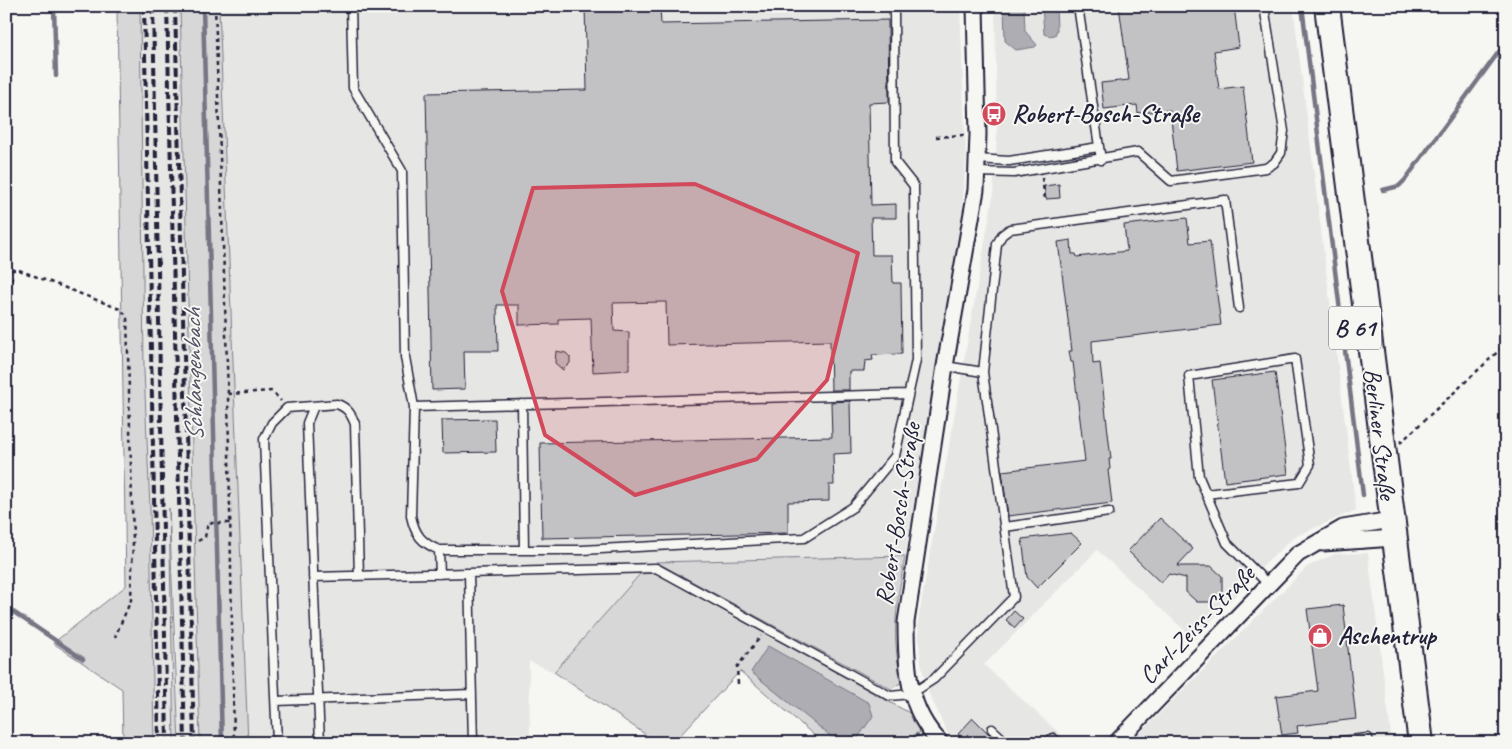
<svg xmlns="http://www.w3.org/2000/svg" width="1512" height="749" viewBox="0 0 1512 749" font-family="Caveat,sans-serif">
<rect width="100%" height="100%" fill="#f6f6f2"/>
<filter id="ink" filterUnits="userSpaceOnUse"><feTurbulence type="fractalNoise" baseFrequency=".02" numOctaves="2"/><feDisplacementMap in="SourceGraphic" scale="10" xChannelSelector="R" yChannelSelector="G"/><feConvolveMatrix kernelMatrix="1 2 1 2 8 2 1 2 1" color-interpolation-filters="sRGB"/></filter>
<g filter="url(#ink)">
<path fill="#e6e6e4" d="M140,6H180L200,743H179L177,654L170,527L174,743H154L150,508L144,370Z
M219,6H960L966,157L960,241L905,556L650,563L554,672L529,661L530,743H248Z
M995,6H1293L1356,510L1294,537L1266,563L1194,639L1097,550L984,665L1070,743H952L926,687L920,657L918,622L993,196L997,136Z
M1368,553L1392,743H1130L1308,566L1335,554Z"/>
<path fill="#d7d7d7" stroke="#7c7c89" d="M117,6H140L144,370L150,508L154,743H123L122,689L53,643L126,586Z
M180,6H219L248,743H200Z
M169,508L179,743H174Z
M905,556C897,604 890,634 902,682L891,689L656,562Z
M656,573L915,716L924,736L917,743H823L740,671L673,743H658L554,672L640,574Z"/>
<path fill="#adadb3" stroke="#757583" d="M1004,6H1024L1025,31L1037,45L1035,47L1016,50L1005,41Z
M1042,6H1056L1057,30L1055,35L1049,36L1044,34Z
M768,646L869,703L873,716L855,742L839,743L751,672Z"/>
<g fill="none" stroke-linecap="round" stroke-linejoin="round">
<path stroke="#757583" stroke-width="4.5" d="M54,6L56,76
M203,6L222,743
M1302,6L1363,495
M1383,190L1399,186L1405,180L1506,42
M6,607L83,659
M909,743L917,735"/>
</g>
<path fill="#c2c2c4" stroke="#22223b" d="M585,6H660L661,24L888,20L889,102L869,103L871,205L896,204V218H871L872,255H892L893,283H901L902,354L872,355L873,360L865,361L864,371H849V390H831L830,341L667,345L666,302L613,303L614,331L629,332V370L593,372L591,318L558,319V324L519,325V305H497L498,351H464L465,389L432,390L426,93L587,90Z
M1119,6H1234L1239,47L1214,51L1219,89L1243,86L1252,162L1177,171L1170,110L1138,113L1137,105L1104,109L1101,83L1129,80Z
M1059,184L1060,198L1046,199L1044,186Z
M1187,218L1190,243L1210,241L1221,325L1092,341L1093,364L1100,363L1111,459H1109L1110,469L1108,470L1112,503L1008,516L1002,471L1085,461L1073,362H1071L1069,351H1072L1058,242L1071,240L1072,254H1076L1077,257L1127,251L1124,225Z
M556,351L566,353L570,357V363L563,370L555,363Z
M1275,372L1288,474L1225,482L1212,380Z
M850,401L851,453L833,454L834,485H829V501L788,502V533L542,538L540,443L832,437L831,402Z
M495,419L496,452L443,453L442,420Z
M1160,518L1193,549L1177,566H1211L1222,576V591L1212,602H1197L1186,592V578L1169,574L1161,583L1128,551Z
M1071,533L1082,543L1037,588L1027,577L1022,539Z
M1343,605L1356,719L1297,726L1298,733L1282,735L1276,696L1318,691L1307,609Z
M1014,611L1023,619L1015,628L1006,620Z
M973,718L998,743H967L958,734Z"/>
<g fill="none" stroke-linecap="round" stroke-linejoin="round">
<defs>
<path id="lane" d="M351,6L353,88L402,171L405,357L414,407L411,516C415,535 422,543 439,550H582L804,538L853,507L895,456L916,360L914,186L895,162L894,6
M1078,6L1101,160
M977,159L1009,161L1099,147
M977,172L1014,173L1138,152L1171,181L1266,168L1274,163L1281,153L1284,131L1264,6
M945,366L983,372
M522,404L524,550
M314,406L307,423L320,743
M414,407L907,394
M1206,494L1299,483L1310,465L1295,359L1189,376L1199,477L1227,543L1269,585
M1005,527L1109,512
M439,550L440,574
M469,573L473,743
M313,577L656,568L890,696L911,694L934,679L1014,597L983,372L997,244L1002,235L1010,229L1225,200L1239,308
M276,701L472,694
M992,729L1007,743
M277,743L264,439L272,423L287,408L337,404C348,408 351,414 355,424L359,576
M1044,743L1053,738L1058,743
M1324,743L1368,738L1369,743"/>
<path id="street" d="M1323,543L1394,538
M941,743C907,710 906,666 906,622L945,366L976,190L978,134L975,6
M1116,743L1298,554L1343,528L1391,520"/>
<path id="primary" d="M1327,6L1421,743"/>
</defs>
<use href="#lane" stroke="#22223b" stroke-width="11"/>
<use href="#street" stroke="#22223b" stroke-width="19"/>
<use href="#primary" stroke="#22223b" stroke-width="28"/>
<path stroke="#22223b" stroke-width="2.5" stroke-dasharray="4 4" stroke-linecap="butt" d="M215,6L228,394L234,743
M936,137L964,135
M1042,178L1045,199
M6,262L12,277L6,305
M11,270H19L120,309L127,316L133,541L131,600L115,637
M228,394L272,391L281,401
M1400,443L1506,344
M198,541L205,537L208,523H230
M738,684L737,667L761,636"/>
<use href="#lane" stroke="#f6f6f2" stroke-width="8"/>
<use href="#street" stroke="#f6f6f2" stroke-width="15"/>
<use href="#primary" stroke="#f6f6f2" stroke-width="24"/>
<path stroke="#22223b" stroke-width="4" stroke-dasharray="8 4" stroke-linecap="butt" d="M144,6L159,743
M153,6L167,743
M167,6L185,743
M175,6L194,743"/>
</g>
</g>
<path fill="#d1495b" fill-opacity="0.2" stroke="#d1495b" stroke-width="4" stroke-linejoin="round" d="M695,184L858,253L827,380L757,459L635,495L545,435L502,291L533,188Z"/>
<defs>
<symbol id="bus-disc" viewBox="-11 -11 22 22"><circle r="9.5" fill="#d1495b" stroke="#f6f6f2"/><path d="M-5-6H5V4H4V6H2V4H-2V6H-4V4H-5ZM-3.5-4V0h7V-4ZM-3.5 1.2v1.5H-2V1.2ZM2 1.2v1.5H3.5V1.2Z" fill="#fff"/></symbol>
<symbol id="shop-disc" viewBox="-11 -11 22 22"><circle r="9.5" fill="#d1495b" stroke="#f6f6f2"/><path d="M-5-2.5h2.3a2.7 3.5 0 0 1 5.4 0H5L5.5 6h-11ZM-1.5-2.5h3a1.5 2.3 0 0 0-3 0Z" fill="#fff"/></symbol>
</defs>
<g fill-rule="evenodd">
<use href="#bus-disc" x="980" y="100" width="28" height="28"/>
<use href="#shop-disc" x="1306" y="622" width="28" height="28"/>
</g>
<g text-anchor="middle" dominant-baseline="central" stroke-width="4" stroke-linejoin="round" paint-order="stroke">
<rect fill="#f6f6f2" stroke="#626272" stroke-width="1" x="1329" y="306.5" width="52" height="43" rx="4"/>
<g font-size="24" font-weight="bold" fill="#22223b">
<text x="1355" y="328">B 61</text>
</g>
<g font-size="25" font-weight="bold" fill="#22223b" stroke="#f6f6f2" text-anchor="start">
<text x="1012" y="114">Robert-Bosch-Straße</text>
<text x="1338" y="636">Aschentrup</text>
</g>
<g font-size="25" fill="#22223b" stroke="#f6f6f2">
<text transform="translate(1380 434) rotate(83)">Berliner Straße</text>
<text transform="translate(898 514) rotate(-81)">Robert-Bosch-Straße</text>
<text transform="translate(1197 625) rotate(-46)">Carl-Zeiss-Straße</text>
</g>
<g font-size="26" font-style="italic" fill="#535365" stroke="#f6f6f2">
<text transform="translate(193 375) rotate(-91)">Schlangenbach</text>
</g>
</g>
<rect width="1512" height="749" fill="none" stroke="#f6f6f2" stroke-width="25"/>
<rect x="12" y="12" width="1487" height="724" fill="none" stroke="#22223b" stroke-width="2" filter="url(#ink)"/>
</svg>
